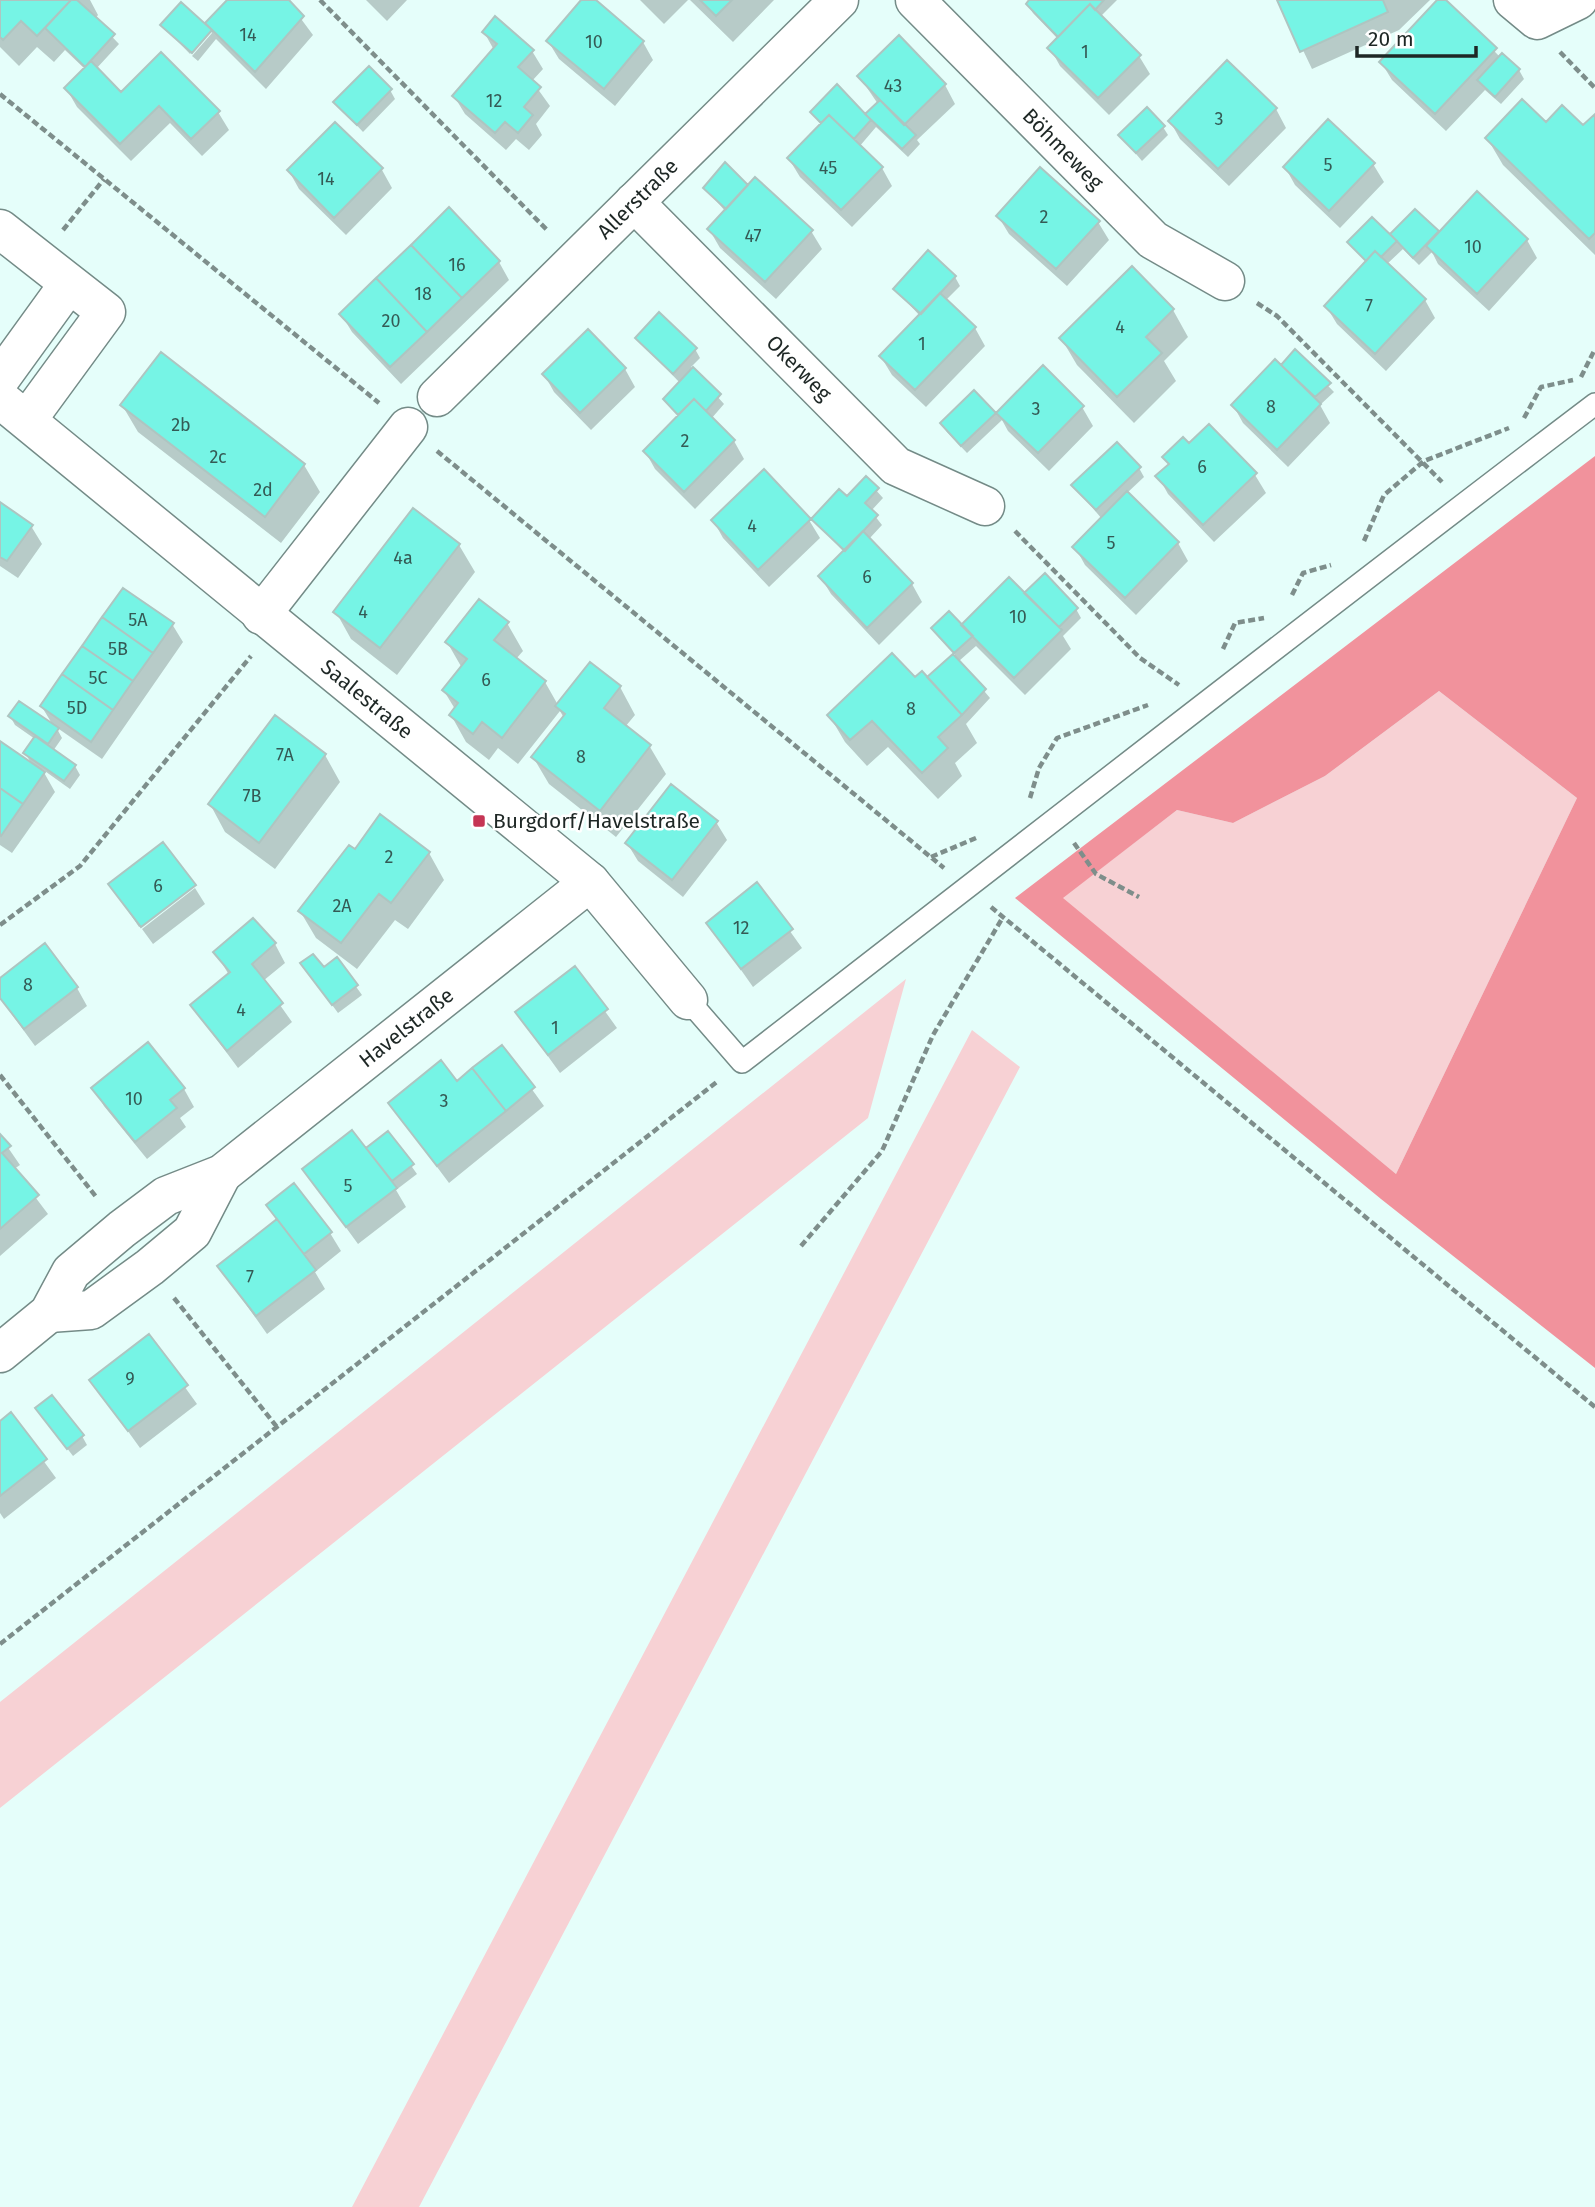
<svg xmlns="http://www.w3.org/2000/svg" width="1595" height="2207" viewBox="0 0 1595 2207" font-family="'Fira Sans',sans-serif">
<rect width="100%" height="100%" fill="#e5fefa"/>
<path fill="#f7d1d4" d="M1439,691L1577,798L1396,1174L1062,898L1177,810L1233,823L1325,776Z
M906,979L868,1118L0,1808V1702Z
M972,1030L1020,1067L419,2207H352Z"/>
<path fill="#f1929c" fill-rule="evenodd" d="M1595,456V1368L1381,1199L1015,898ZM1439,691L1577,798L1396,1174L1063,898L1177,810L1233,823L1325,776Z"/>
<path fill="#0003" d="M0,0H90L98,15L95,19L119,44L96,69L121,94L218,112L229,130L202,156L170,123L131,161L77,107L66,88L85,69L65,50L54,62L37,47L19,66L0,47Z
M230,0H287L313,35L266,89L216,39L198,61L192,56L212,33L210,30L190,54L162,25L205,26Z
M366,0H407L387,21Z
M583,0H593L643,42L653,60L615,106L559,59L548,41Z
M640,0H688L664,24Z
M690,0H774L733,42Z
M1032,0H1117L1100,17L1139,56L1150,74L1109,115L1060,66L1050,48L1058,39L1033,13L1028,4Z
M1279,0H1430L1399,30L1312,69Z
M1440,0H1444L1500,57L1519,70L1524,79L1501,104L1485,90L1446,131L1392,80L1381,62Z
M484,32L532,51L543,69L532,81L550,106L536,124L542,135L529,150L516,139L506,150L465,114L454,96L494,50Z
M899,38L945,85L955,104L917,140L920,144L908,157L876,127L859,147L882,168L892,186L852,227L800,177L789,159L821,125L812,112L865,116L878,104L859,76Z
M1227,62L1276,109L1286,128L1229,186L1180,139L1170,121Z
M390,90L395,99L363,132L335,102Z
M1595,117V255L1503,165L1487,138L1546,124L1583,128Z
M335,124L382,170L392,188L346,235L299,189L289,171Z
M1163,127L1168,135L1142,161L1120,135Z
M1373,164L1384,182L1340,228L1295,185L1285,167Z
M747,186L811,231L822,249L776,299L720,248L709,229L726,212L705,188Z
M1477,194L1527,240L1537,258L1489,311L1438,264L1432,252L1419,265L1403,249L1387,264L1425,300L1435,318L1386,371L1337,324L1326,306L1367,263L1350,242L1390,236L1415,211L1439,235Z
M998,216L1098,222L1109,240L1067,286L1009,234Z
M928,253L955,277L960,286L946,300L975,328L985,346L926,407L892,375L881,357L920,316L895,289Z
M499,262L509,280L401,384L352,332L341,314Z
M1173,310L1188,337L1164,361L1176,381L1134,423L1077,365L1061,338Z
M637,338L695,349L700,358L691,367L724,404L711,419L734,441L744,459L695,509L655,469L645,451L679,417L665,399L680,383Z
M1295,352L1334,392L1320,405L1330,423L1288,467L1243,423L1233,405L1281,367Z
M1043,368L1082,407L1093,426L1049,471L1008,431L1002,420L967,453L947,432L942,423L974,392L996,415Z
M625,369L635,387L591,430L554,392L544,374Z
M122,405L304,465L320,492L281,543L138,432Z
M1189,446L1255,475L1266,493L1214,542L1168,494L1158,476L1169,466L1165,457Z
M1139,468L1144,477L1127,493L1178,543L1188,561L1136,615L1085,565L1075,547L1102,519L1074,486Z
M866,479L883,498L871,511L882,525L869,539L912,584L922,602L879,645L831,594L820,576L844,552L813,519L847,499Z
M0,504L31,526L42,544L18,578L0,566Z
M713,520H809L820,538L769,587L723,538Z
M459,545L475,572L397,675L351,639L336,612Z
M1024,595L1076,609L1081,618L1063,636L1071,649L1025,695L976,646L959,661L990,698L966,724L977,743L955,763L962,776L938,799L888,747L867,766L845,742L829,715L915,680H927L955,655L933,628L962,627Z
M507,623L523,651L516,659L545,682L558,705L620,687L635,715L625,727L650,747L666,774L616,837L549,784L533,757L564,718L560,711L518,764L498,748L489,760L466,742L451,715L455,709L444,691L462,668L447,642Z
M172,624L183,642L102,759L56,727L62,738L53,751L75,766L80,775L70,789L42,769L55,792L12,853L0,845V743L33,766L25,753L35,739L15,725L10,716L54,727L42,707Z
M325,755L340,782L275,869L225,832L210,804Z
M716,822L727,840L683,897L638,861L627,843Z
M355,852L429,853L444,880L408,929L395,920L357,969L316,938L300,911Z
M110,884L194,885L139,927Z
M757,885L802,948L753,987L708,923Z
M195,888L205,904L153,944L142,929Z
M253,920L275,944L285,963L263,981L292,1022L238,1068L192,1006L229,975L216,953Z
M337,960L362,995L338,1013L308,972L323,970Z
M574,968L617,1028L560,1073L517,1013Z
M0,980L77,988L87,1006L35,1046L0,998Z
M502,1048L544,1106L449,1183L390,1104L457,1084Z
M94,1088L184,1089L194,1107L180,1118L186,1127L147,1159L104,1106Z
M388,1133L417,1174L396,1190L406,1207L358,1244L304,1170L365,1150Z
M0,1136L20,1165L14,1169L48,1214L0,1256Z
M268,1205L330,1233L341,1251L315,1272L325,1289L267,1334L219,1266L277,1221Z
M149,1337L197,1404L140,1448L92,1381Z
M10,1415L56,1478L4,1519L0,1513V1423Z
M43,1417L82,1436L87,1445L73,1456Z"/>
<path fill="#76f4e5" stroke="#aec5c1" stroke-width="2" d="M0,0H71L37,36L21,21L3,40L0,37Z
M71,0H77L115,34L85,67L45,28Z
M227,0H289L304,16L255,72L205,23Z
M581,0H596L644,41L604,89L546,41Z
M700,0H732L716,16Z
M1029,0H1104L1095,10L1090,4L1058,37L1026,4Z
M1277,0H1383L1388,12L1300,52Z
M1437,0H1446L1497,48L1435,114L1379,62Z
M181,2L212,30L192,53L160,25Z
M1090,4L1141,55L1098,98L1047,48Z
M495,16L534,50L518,67L541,87L524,107L533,115L518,133L505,122L495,133L452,96L497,44L482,32Z
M899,35L946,84L904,125L857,76Z
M161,52L220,111L191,139L159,106L120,144L64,88L91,61L121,92Z
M1502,53L1520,69L1495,97L1477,80Z
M1227,60L1277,108L1218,169L1168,121Z
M369,66L392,89L357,125L333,102Z
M837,84L871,120L854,139L829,115L821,123L810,112Z
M1522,99L1546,122L1562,105L1583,125L1595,114V233L1589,239L1485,138Z
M880,100L916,135L902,149L865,114Z
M1147,107L1165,126L1136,153L1118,135Z
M829,115L883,167L841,210L787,158Z
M1328,119L1375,163L1329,211L1283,167Z
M335,122L383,168L334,218L287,170Z
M725,162L748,185L726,209L703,188Z
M1040,167L1100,221L1056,269L996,216Z
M755,177L813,230L765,282L707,229Z
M1477,191L1528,239L1477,294L1426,246Z
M449,207L500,261L462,298L411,245Z
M1415,209L1439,231L1413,258L1390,234Z
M1372,217L1397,241L1381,257L1375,251L1366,261L1347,242Z
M411,245L462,298L427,332L376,278Z
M928,250L956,276L921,314L893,289Z
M1375,251L1426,299L1375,354L1324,306Z
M1132,266L1174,309L1146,337L1162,353L1117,397L1059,338Z
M376,278L427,332L390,367L339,314Z
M940,293L976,327L915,390L879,356Z
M659,312L697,348L673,374L635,338Z
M588,329L626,368L580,413L542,374Z
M1295,349L1331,383L1315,397L1281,365Z
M161,352L305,464L265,517L120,405Z
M1275,359L1321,404L1277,450L1231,405Z
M1043,365L1084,406L1038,453L996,413Z
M693,367L721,394L706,411L694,399L678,415L663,399Z
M974,390L996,413L961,446L940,423Z
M694,399L735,440L684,492L643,451Z
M1209,424L1257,473L1203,525L1155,476L1169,464L1162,457L1183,437L1189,443Z
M1117,442L1141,467L1096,510L1071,485Z
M764,469L811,519L758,570L711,520Z
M866,476L879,488L865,503L878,515L845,551L811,519L839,489L847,496Z
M1127,491L1179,542L1125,598L1072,547Z
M0,502L33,525L7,561L0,557Z
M413,508L460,544L380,648L333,612Z
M863,531L913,583L867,628L818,576Z
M1045,573L1078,608L1059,627L1024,593Z
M1009,577L1062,630L1014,678L961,625Z
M123,588L174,623L153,653L102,617Z
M479,599L509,622L494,640L546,681L502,738L482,722L473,734L449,715L458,703L442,690L467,659L445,642Z
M949,611L973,636L954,653L931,628Z
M102,617L153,653L133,681L82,646Z
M82,646L133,681L113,710L62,674Z
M892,653L915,677L922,671L962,715L938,737L948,748L922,773L872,721L850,740L827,715Z
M953,654L986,689L962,715L927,677Z
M590,662L621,686L604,708L651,745L600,811L531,757L565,714L555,706Z
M62,674L113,710L91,742L40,706Z
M19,701L59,728L48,744L8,716Z
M275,715L326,754L259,843L208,804Z
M35,736L76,765L64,781L23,753Z
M0,741L45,772L23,804L0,788Z
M671,784L718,821L672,880L625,843Z
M0,788L23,804L1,836L0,835Z
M380,814L430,852L391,903L379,894L341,943L298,911L349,845L355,849Z
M163,842L196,885L141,927L108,884Z
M757,882L793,929L741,969L706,923Z
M253,918L276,943L252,964L283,1003L227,1051L190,1005L230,972L213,952Z
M45,943L78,987L24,1029L0,998V978Z
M313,954L324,967L337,957L358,985L332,1005L300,963Z
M575,966L608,1009L548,1055L515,1012Z
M148,1042L185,1088L170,1100L177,1108L135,1142L91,1088Z
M502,1045L535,1087L506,1111L472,1068Z
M441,1060L457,1081L472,1068L506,1111L437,1166L388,1103Z
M352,1130L397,1188L346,1227L302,1169Z
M388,1131L414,1164L392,1181L366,1148Z
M0,1134L11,1146L2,1153L39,1195L0,1229Z
M294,1183L332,1232L304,1254L266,1205Z
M277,1219L316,1270L256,1316L217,1266Z
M149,1334L188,1385L128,1431L89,1380Z
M52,1395L84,1435L67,1449L35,1408Z
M11,1412L47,1459L0,1496V1421Z"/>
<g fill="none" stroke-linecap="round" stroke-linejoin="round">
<defs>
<path id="service" d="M688,1000L742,1062C1026,842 1309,621 1595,404"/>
<g id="minor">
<path id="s1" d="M915,0L1153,240L1225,281"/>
<path d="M1513,0L1537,20L1578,0"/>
<path id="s2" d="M634,202L896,466L985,506"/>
<path d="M0,229L106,312L27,420"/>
<path d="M0,379L68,285"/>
<path id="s3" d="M437,397L839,0"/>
<path id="s4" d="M0,399L590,882L688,1000"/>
<path d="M261,615L408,427"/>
<path d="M49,1313L91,1310L150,1267L192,1232L222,1174"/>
<path id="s5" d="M0,1353L49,1313L71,1272L122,1229L166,1196L222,1174L590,882"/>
</g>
</defs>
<use href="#service" stroke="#748b87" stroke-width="24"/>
<use href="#minor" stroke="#748b87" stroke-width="41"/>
<path stroke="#7e8e8b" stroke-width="4.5" stroke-dasharray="7 3.5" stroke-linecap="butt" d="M320,0L548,231
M1560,52L1595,88
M0,94L379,403
M63,230L104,179
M1257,303L1277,316L1442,482
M1581,377L1595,349
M1524,418L1541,387L1573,380
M437,451L944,868
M1015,531L1140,658L1179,685
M1364,541L1384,495L1424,461L1509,428
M1292,595L1303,573L1331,565
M1223,649L1235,623L1264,618
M1030,798L1039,768L1057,738L1148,705
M1074,843L1096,874L1139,897
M931,857L976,838
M991,907L1595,1407
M0,925L80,866L251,656
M0,1075L97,1198
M801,1246L882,1151L933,1035L1003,917
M174,1298L277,1427
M0,1644L718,1081"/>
<use href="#service" stroke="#fff" stroke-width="21"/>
<use href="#minor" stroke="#fff" stroke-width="38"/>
</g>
<rect fill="#c53554" stroke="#fff" stroke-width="2.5" x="472" y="814" width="14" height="14" rx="3.5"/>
<g text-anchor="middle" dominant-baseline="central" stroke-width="5" stroke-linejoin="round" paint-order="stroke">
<g font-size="18" fill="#345a55">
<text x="248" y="35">14</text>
<text x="594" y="42">10</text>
<text x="1085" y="52">1</text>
<text x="893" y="86">43</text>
<text x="494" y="101">12</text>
<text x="1219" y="119">3</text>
<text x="1328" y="165">5</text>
<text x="828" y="168">45</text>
<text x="326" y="179">14</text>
<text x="1044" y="217">2</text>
<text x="753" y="236">47</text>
<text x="1473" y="247">10</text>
<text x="457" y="265">16</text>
<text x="423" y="294">18</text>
<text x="1369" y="306">7</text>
<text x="391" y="321">20</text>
<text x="1120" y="327">4</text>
<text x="922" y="344">1</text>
<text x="1271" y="407">8</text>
<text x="1036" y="409">3</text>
<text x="181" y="425">2b</text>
<text x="685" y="441">2</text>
<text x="218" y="457">2c</text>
<text x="1202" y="467">6</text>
<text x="263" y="490">2d</text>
<text x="752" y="526">4</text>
<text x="1111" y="543">5</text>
<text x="403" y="558">4a</text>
<text x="867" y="577">6</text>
<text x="363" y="612">4</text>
<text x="1018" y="617">10</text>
<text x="138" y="620">5A</text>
<text x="118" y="649">5B</text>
<text x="98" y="678">5C</text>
<text x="486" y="680">6</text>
<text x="77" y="708">5D</text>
<text x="911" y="709">8</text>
<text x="285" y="755">7A</text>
<text x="581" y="757">8</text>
<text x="252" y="796">7B</text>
<text x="389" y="857">2</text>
<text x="158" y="886">6</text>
<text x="342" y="906">2A</text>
<text x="741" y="928">12</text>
<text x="28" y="985">8</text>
<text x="241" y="1010">4</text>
<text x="555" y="1028">1</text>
<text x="134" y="1099">10</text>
<text x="444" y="1101">3</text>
<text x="348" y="1186">5</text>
<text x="250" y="1277">7</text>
<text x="130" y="1379">9</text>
</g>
<g font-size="21" fill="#1e2725" stroke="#fff">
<text stroke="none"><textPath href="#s1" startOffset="210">Böhmeweg</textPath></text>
<text stroke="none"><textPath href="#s3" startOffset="282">Allerstraße</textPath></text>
<text stroke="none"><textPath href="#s2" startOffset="234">Okerweg</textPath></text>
<text stroke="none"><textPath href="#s4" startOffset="474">Saalestraße</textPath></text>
<text stroke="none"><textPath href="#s5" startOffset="527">Havelstraße</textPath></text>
</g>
<g font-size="21" fill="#1e2725" stroke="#fff" text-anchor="start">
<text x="493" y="821">Burgdorf/Havelstraße</text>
</g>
</g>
<path d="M1357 46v10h119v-10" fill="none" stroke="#1e2725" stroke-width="3.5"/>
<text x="1368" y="46" font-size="21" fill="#1e2725" stroke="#ffffff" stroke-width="5" paint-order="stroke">20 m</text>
</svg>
